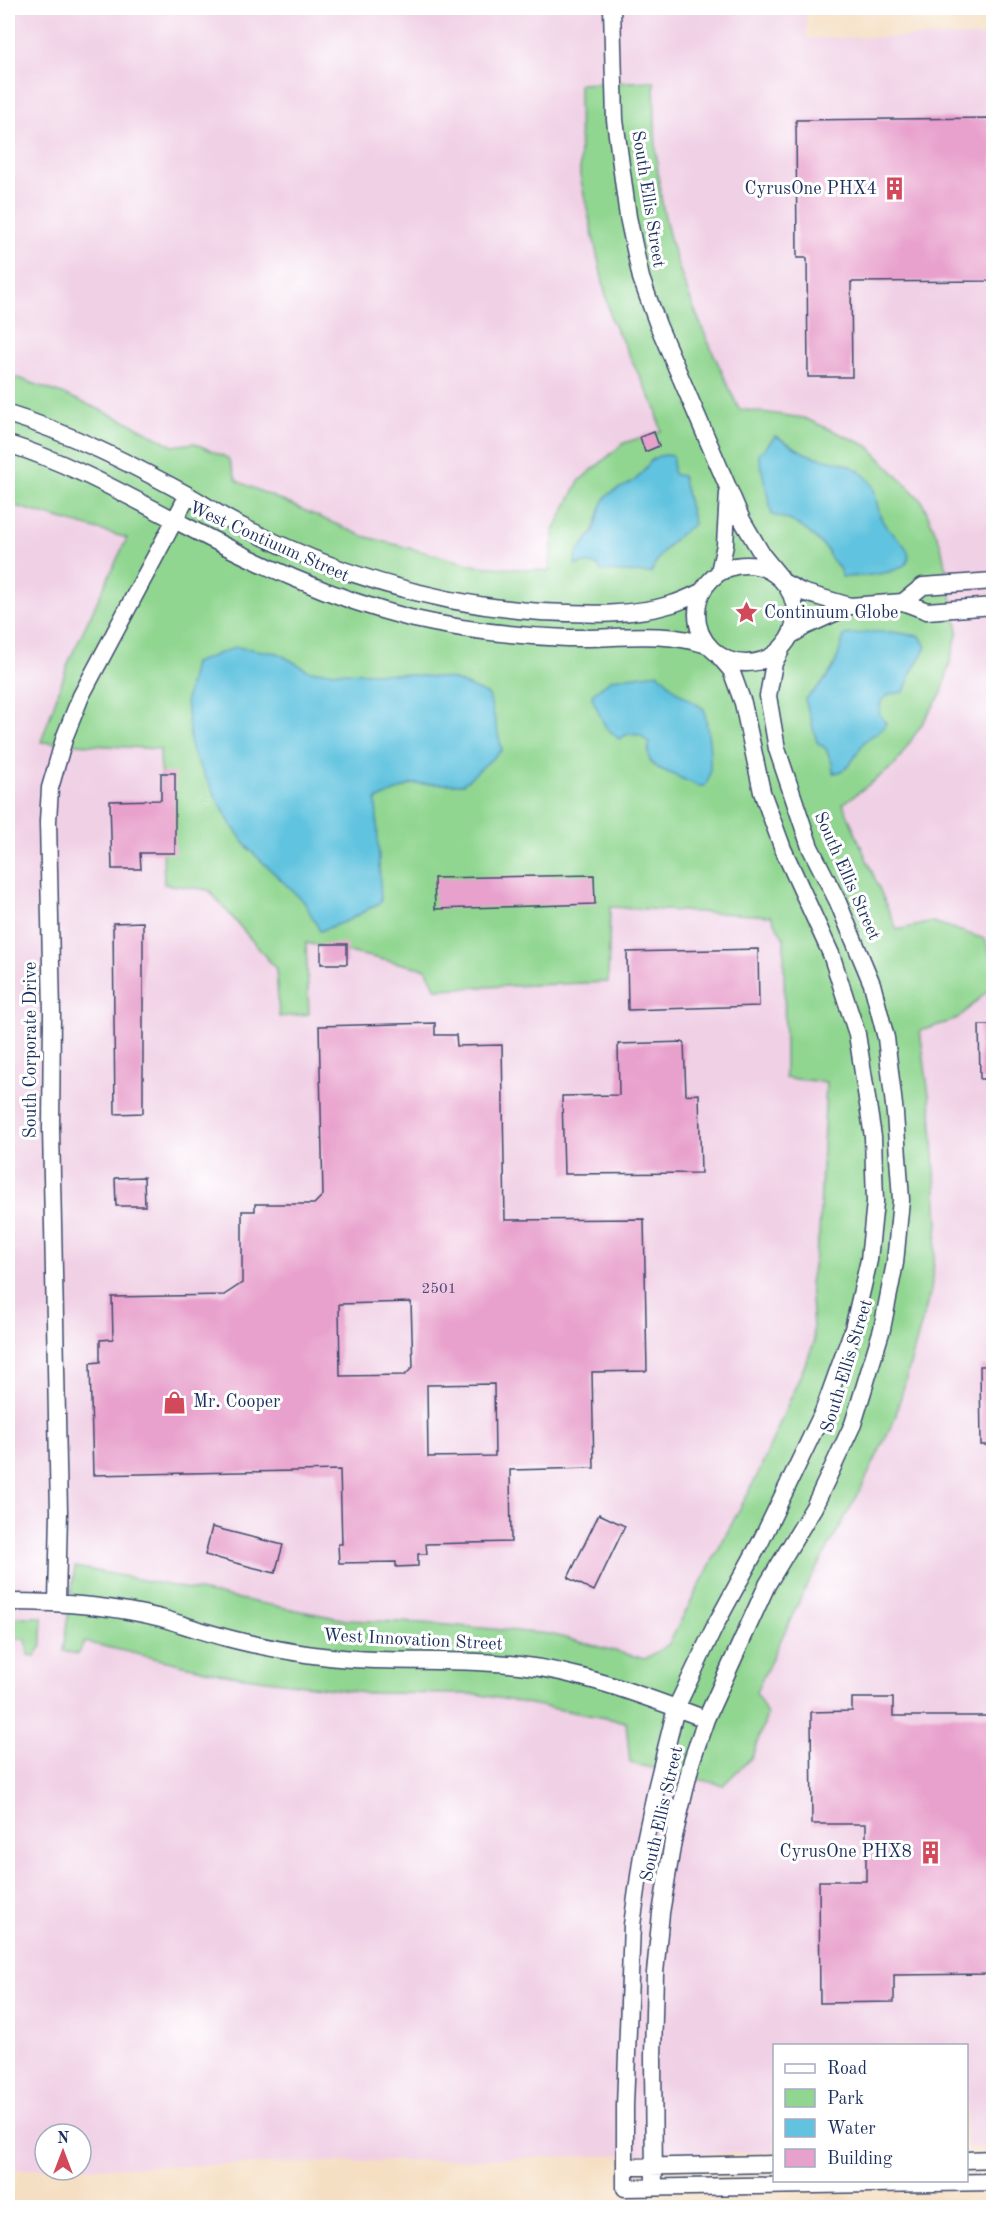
<svg xmlns="http://www.w3.org/2000/svg" width="1001" height="2215" viewBox="0 0 1001 2215" font-family="'Old Standard TT',serif">
<rect width="100%" height="100%" fill="#fff"/>
<filter id="ink" filterUnits="userSpaceOnUse"><feTurbulence type="fractalNoise" baseFrequency=".0167" numOctaves="2"/><feDisplacementMap in="SourceGraphic" scale="12" xChannelSelector="R" yChannelSelector="G"/><feConvolveMatrix kernelMatrix="1 2 1 2 8 2 1 2 1" color-interpolation-filters="sRGB"/></filter>
<filter id="wash" filterUnits="userSpaceOnUse"><feTurbulence type="fractalNoise" baseFrequency=".008" numOctaves="4" result="noise"/><feDisplacementMap in="SourceGraphic" scale="24" xChannelSelector="R" yChannelSelector="G"/><feGaussianBlur stdDeviation="1.35" result="paint"/><feColorMatrix in="noise" values="0 0 0 0 0 0 0 0 0 0 0 0 0 0 0 0 0 1.4 0 .05"/><feComposite in="paint" operator="in"/></filter>
<g filter="url(#wash)">
<rect width="100%" height="100%" fill="#f5dfc3"/>
<path fill="#f0d0e5" d="M8,8H806L807,38L993,36V2147L967,2148L966,2046H774V2152L81,2168V2134H45V2169L8,2170Z"/>
<path fill="#90d690" stroke="#568277" stroke-width="1.5" d="M654,81C655,128 655,177 666,222C681,288 711,348 739,409L804,418L868,446L922,501L941,545L958,631L942,693L895,765L843,804L897,930L933,922L985,939L993,963V986L957,1019L920,1031L931,1109L938,1223L931,1290L895,1418L861,1489L806,1587L756,1692L767,1715L752,1757L723,1785L630,1763L626,1722L476,1694L364,1693L223,1674L85,1642L77,1654L63,1651L75,1567L347,1620L424,1623L550,1634L645,1659L668,1645L759,1472L814,1343L810,1283L819,1234L826,1082L785,1078L784,939L771,916L610,907L608,982L436,989L426,969L306,943L309,1014L279,1017L276,969L209,890L164,884L160,749L41,742L69,661L127,538L8,504V376L21,379L73,398L130,423L173,446L194,443L228,458L237,481L363,536L477,566L549,571L554,530L579,481L624,443L661,431L656,409L611,319L580,176L579,84Z
M8,1617H42V1646L35,1656L28,1655L26,1639H8Z"/>
<path fill="#61c3df" stroke="#3e799e" stroke-width="1.5" d="M775,436C786,441 796,449 807,454C824,461 844,460 859,471C881,487 873,501 882,520C887,532 900,537 906,548C923,576 856,576 842,577L839,568L828,554L829,552C815,536 794,518 772,515L758,453L764,450Z
M666,455L673,456V472L676,475L682,476L694,524C675,537 660,551 651,573L601,571L597,565L582,563L576,566C572,553 585,544 592,534C599,523 597,507 607,496C615,488 627,487 635,480C648,470 647,456 666,455Z
M873,632H891L920,636L926,647L911,673L904,692L890,694L881,701L879,714L886,723C879,735 878,731 869,738C856,747 854,772 833,773L832,763L826,749L817,742L805,699C830,678 837,666 844,635Z
M236,647L278,653L309,671L402,674L452,679L489,695L502,750L463,784H412L376,800L381,902L349,920L320,931L304,902L249,849L230,823L191,750L186,700L194,663Z
M659,673L676,691L704,709C707,725 716,774 705,786H698L656,767C647,760 648,754 649,743L640,735L628,734L619,739L605,726L592,698L593,693L612,679Z"/>
<g id="blocks">
<path fill="#e8a0cc" fill-rule="evenodd" d="M993,118V281L851,282L852,377H808L807,258H797L796,120Z
M654,432L659,446L645,452L640,437Z
M161,773H175V853H140L141,869H112L110,801L161,800Z
M594,875L595,904L435,909L434,878Z
M143,922V1113L115,1114L113,923Z
M321,944H347V964H321Z
M758,949L759,1006L628,1010L627,952Z
M435,1023V1035H456L457,1046L502,1045L505,1220L644,1219L647,1371L592,1372L594,1468L510,1470L511,1542L426,1544L427,1554H418V1566L396,1567V1562L339,1563L338,1544H342L340,1470L93,1475L90,1363L100,1362V1340L113,1339L112,1297L224,1295L242,1283V1211H255V1204H314L323,1195L319,1026ZM411,1302L413,1367L405,1375L340,1376L339,1304ZM494,1384L495,1456L428,1457L427,1385Z
M979,1025H993V1079H980Z
M684,1042L686,1095L699,1094L701,1173L564,1174L562,1096L619,1095L618,1044Z
M144,1177L145,1206H116L115,1178Z
M980,1366H993V1445H981Z
M599,1514L625,1526L594,1591L568,1578Z
M212,1527L283,1545L275,1573L205,1555Z
M852,1698H893V1716H993V1974L894,1975V2002L820,2003L819,1881H866V1824H812L811,1712L852,1711Z"/>
</g>
</g>
<g filter="url(#ink)">
<use href="#blocks" fill-opacity="0" stroke="#3c496d" stroke-width="1.5"/>
<g fill="none" stroke-linecap="round" stroke-linejoin="round">
<defs>
<path id="minor" d="M612,8L615,120L628,217L641,278L658,325L742,520L763,556L780,577
M8,414C70,433 129,463 186,494C203,503 219,515 237,524C331,572 435,605 541,612C584,614 630,617 672,604C682,601 692,596 701,592
M8,444C70,463 126,495 184,525C256,563 331,598 410,618C462,630 515,636 567,638C614,639 662,630 707,645
M697 614a49 49 0 1 1 98 0a49 49 0 1 1-98 0Z
M719,572L725,545L728,493
M785,583L802,592L850,606L903,602L927,611L994,606
M903,602L923,586L994,581
M790,636L806,626L850,606
M719,656L731,670L743,703L762,792L783,849L831,954L857,1034L873,1137L875,1202L869,1260L853,1329L823,1412L761,1541L717,1622L676,1708L656,1789L642,1855L632,1925L625,2106V2188L994,2182
M8,1602C59,1602 110,1605 161,1618C178,1623 195,1629 213,1634C243,1643 274,1649 306,1654C377,1665 448,1657 519,1665C583,1672 646,1697 706,1719
M57,1602L59,1512L51,1129L52,1014L48,821L50,788L65,736L81,696L188,495
M966,2160L994,2159
M625,2167L774,2164
M654,2188L653,2056L655,1973L661,1913L673,1841L692,1760L706,1719L767,1585L814,1507L853,1424L882,1329L895,1263L901,1200L895,1114L886,1038L872,984L837,900L810,847L777,749L768,696L774,663L781,650"/>
</defs>
<use href="#minor" stroke="#3c496d" stroke-width="19"/>
<use href="#minor" stroke="#fff" stroke-width="16"/>
</g>
</g>
<defs>
<symbol id="building-bare" viewBox="-9 -9 18 18"><path d="M-4-6H4V6H1V3H-1V6H-4ZM-2.5-4.3h1.7v1.8h-1.7ZM.8-4.3h1.7v1.8H.8ZM-2.5-1h1.7V.8h-1.7ZM.8-1h1.7V.8H.8Z" fill="#d1495b" stroke="#fff" stroke-width="2.5" paint-order="stroke"/></symbol>
<symbol id="sight-bare" viewBox="-9 -9 18 18"><path d="M0-6L1.8-2.2L6-1.7L2.9 1.2L3.7 5.4L0 3.3L-3.7 5.4L-2.9 1.2L-6-1.7L-1.8-2.2Z" fill="#d1495b" stroke="#fff" stroke-width="2.5" paint-order="stroke"/></symbol>
<symbol id="shop-bare" viewBox="-9 -9 18 18"><path d="M-5-2.5h2.3a2.7 3.5 0 0 1 5.4 0H5L5.5 6h-11ZM-1.5-2.5h3a1.5 2.3 0 0 0-3 0Z" fill="#d1495b" stroke="#fff" stroke-width="2.5" paint-order="stroke"/></symbol>
</defs>
<g fill-rule="evenodd">
<use href="#building-bare" x="878" y="172" width="33" height="33"/>
<use href="#sight-bare" x="730" y="596" width="33" height="33"/>
<use href="#shop-bare" x="158" y="1386" width="33" height="33"/>
<use href="#building-bare" x="914" y="1836" width="33" height="33"/>
</g>
<g text-anchor="middle" dominant-baseline="central" stroke-width="6" stroke-linejoin="round" paint-order="stroke">
<g font-size="15" fill="#4e4b7a">
<text x="439" y="1289">2501</text>
</g>
<g font-size="18" fill="#1b2f5e" stroke="#fff" text-anchor="end">
<text x="877" y="189">CyrusOne PHX4</text>
<text x="764" y="613" text-anchor="start">Continuum Globe</text>
<text x="193" y="1402" text-anchor="start">Mr. Cooper</text>
<text x="912" y="1852">CyrusOne PHX8</text>
</g>
<g font-size="18" fill="#1b2f5e" stroke="#fff">
<text transform="translate(648 199) rotate(81)">South Ellis Street</text>
<text transform="translate(269 542) rotate(24)">West Contiuum Street</text>
<text transform="translate(847 876) rotate(66)">South Ellis Street</text>
<text transform="translate(31 1050) rotate(-90)">South Corporate Drive</text>
<text transform="translate(847 1366) rotate(-73)">South Ellis Street</text>
<text transform="translate(413 1640) rotate(3)">West Innovation Street</text>
<text transform="translate(662 1814) rotate(-77)">South Ellis Street</text>
</g>
</g>
<rect width="1001" height="2215" fill="none" stroke="#fff" stroke-width="30"/>
<rect x="773" y="2044" width="195" height="138" fill="#ffffff" stroke="#a4acbf" stroke-width="1.5"/>
<rect x="785" y="2064" width="30" height="9" fill="#ffffff" stroke="#a4acbf" stroke-width="1.5"/>
<text x="827" y="2074" font-size="18" fill="#1b2f5e">Road</text>
<rect x="785" y="2089" width="30" height="18" fill="#90d690" stroke="#a4acbf" stroke-width="1.5"/>
<text x="827" y="2104" font-size="18" fill="#1b2f5e">Park</text>
<rect x="785" y="2119" width="30" height="18" fill="#61c3df" stroke="#a4acbf" stroke-width="1.5"/>
<text x="827" y="2134" font-size="18" fill="#1b2f5e">Water</text>
<rect x="785" y="2149" width="30" height="18" fill="#e8a0cc" stroke="#a4acbf" stroke-width="1.5"/>
<text x="827" y="2164" font-size="18" fill="#1b2f5e">Building</text>
<g transform="translate(63 2152)"><circle r="28" fill="#ffffff" stroke="#a4acbf" stroke-width="1.5"/>
<path d="M0-4.5L10 22L0 15L-10 22Z" fill="#d1495b"/>
<text y="-9" font-size="16" font-weight="bold" text-anchor="middle" fill="#1b2f5e">N</text>
</g>
</svg>
